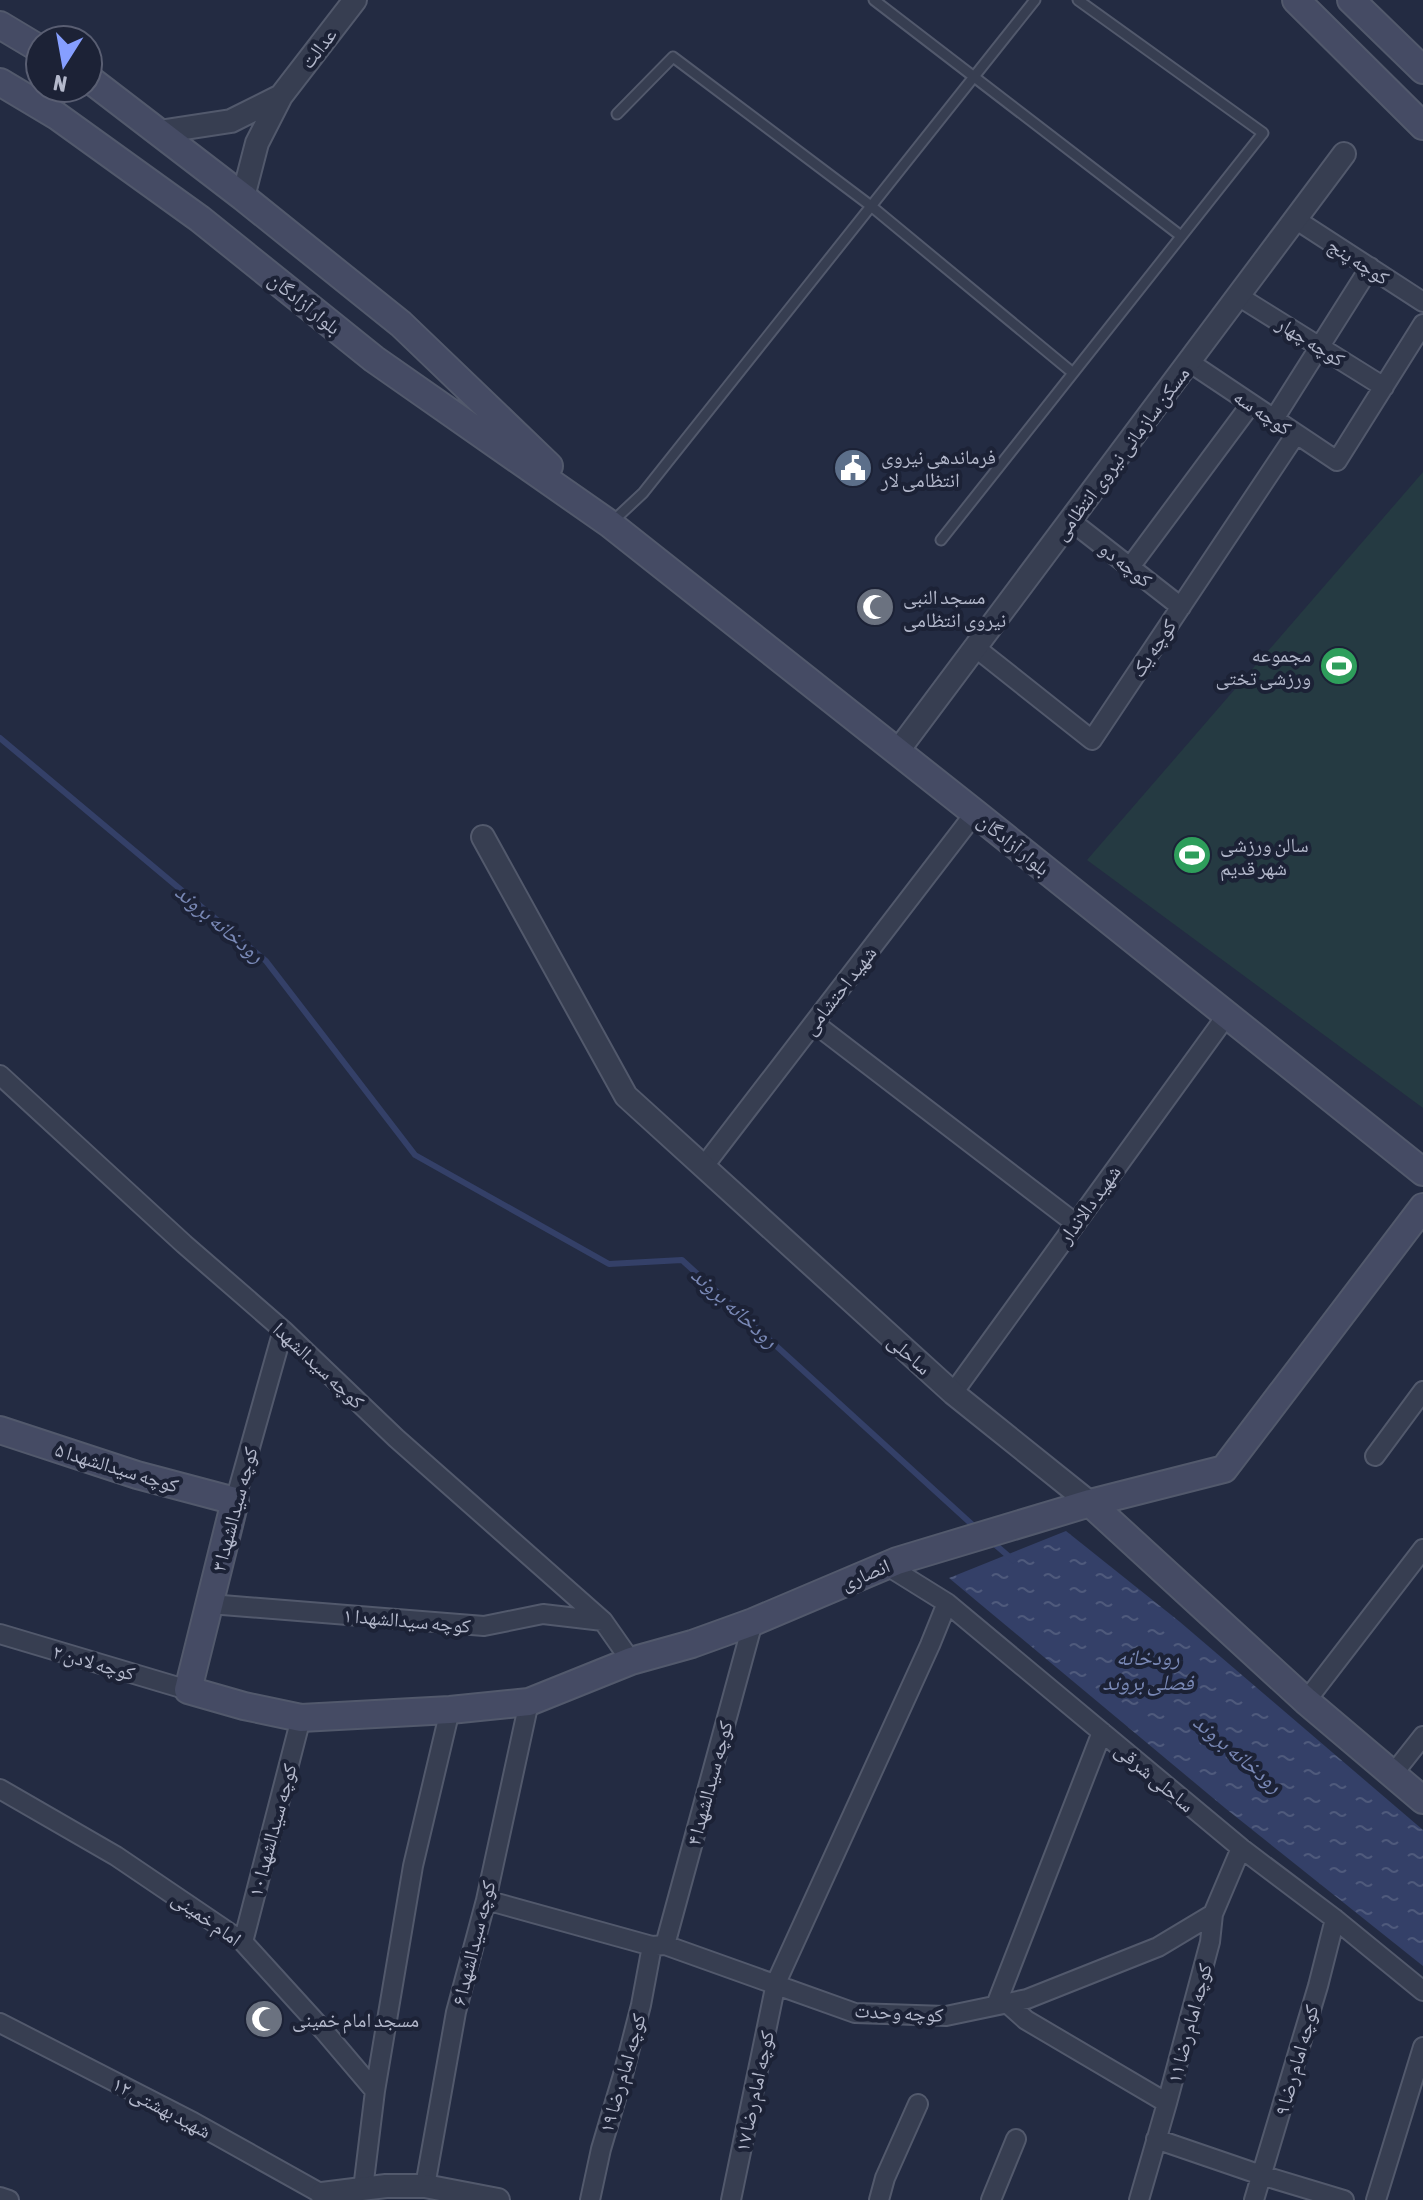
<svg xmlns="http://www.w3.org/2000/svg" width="1423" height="2200" viewBox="0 0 1423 2200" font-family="'Asap Condensed','Noto Naskh Arabic',sans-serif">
<defs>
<pattern id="water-ripples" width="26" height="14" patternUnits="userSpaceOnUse" patternTransform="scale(2)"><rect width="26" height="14" fill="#344068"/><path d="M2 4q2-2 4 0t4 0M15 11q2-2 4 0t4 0" fill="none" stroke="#4f5a7c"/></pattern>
</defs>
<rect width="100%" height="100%" fill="#232b42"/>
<path fill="#253a42" d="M1423,472V1108L1087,860Z"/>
<path fill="url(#water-ripples)" d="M1066,1531L1180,1622L1423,1830V1966L1225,1808L949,1578Z"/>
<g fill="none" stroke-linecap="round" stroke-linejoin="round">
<path stroke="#344068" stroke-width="6" d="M0,738L266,961L415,1155L609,1264L682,1260L977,1529
M991,1541L1013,1560"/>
<defs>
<path id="service" d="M874,0L1181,236
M617,114L673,57L871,206L1073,373
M612,522L643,493L1035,0
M941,540L1263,133L1078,0"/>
<path id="minor" d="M1295,219L1423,302
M1238,296L1384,387
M1189,362L1337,461L1423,324
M1274,419L1370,267
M1071,521L1181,607
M1130,567L1251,404
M976,648L1092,740L1296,434
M814,1023L1075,1223
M0,1075L184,1244L283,1330L396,1438L603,1621L631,1661
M704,1166L975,813
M953,1393L1227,1015
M1375,1456L1423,1391
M235,1501L283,1330
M886,1565L947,1603L1241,1848L1335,1919L1423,1991
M210,1604L484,1626L543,1614L603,1621
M0,1634L188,1690
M1306,1701L1423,1549
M1393,1774L1423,1736
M0,1789L116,1856L243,1942L324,2031L375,2091L363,2189
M486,1900L652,1946L665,1945L855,2013L946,2016L1027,1999L1158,1947L1213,1914
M243,1942L301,1718
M665,1945L753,1622
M1007,2003L1026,2020L1167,2103
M996,2005L1102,1732
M0,2023L193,2122L322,2194
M375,2091L413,1866L450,1710
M1156,2139L1261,2175L1344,2200
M425,2186L456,2012L486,1900L529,1702
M0,2197L9,2200
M590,2200L601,2149L623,2075L641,2005L652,1946
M731,2200L776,1983L930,1645L947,1603
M879,2200L885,2178L918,2104
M991,2200L1016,2139
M1139,2200L1167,2103L1210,1942L1213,1914L1241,1848
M1254,2200L1318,1986L1335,1919
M1376,2200L1423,2047"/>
<path id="tertiary" d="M159,132L231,121L281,96
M243,197L257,143L281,96L355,0
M897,752L1344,154
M483,837L626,1096L953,1393L1090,1503
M322,2194L386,2186H425L498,2200"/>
<path id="secondary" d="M1296,0L1423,126
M1351,0L1423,70
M0,25L40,49
M88,78L243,197L401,324L549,466
M0,82L57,116L200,219L374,359L610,524L975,813L1423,1172
M0,1430L137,1475L235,1501L188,1690L244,1706L301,1718L450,1710L529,1702L631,1661L692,1644L753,1622L897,1561L1090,1503L1224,1469L1423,1207
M1090,1503L1306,1701L1423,1800"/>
</defs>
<use href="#service" stroke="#52596c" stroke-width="13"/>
<use href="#minor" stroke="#52596c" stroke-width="22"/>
<use href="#tertiary" stroke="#52596c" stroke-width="26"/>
<use href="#secondary" stroke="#52596c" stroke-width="30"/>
<use href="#service" stroke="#373e51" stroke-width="9"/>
<use href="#minor" stroke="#373e51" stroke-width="18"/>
<use href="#tertiary" stroke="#373e51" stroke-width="22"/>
<use href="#secondary" stroke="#454b64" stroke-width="26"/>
</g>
<defs>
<symbol id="civic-disc" viewBox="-11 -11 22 22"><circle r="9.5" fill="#5c6f8a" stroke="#1c2236"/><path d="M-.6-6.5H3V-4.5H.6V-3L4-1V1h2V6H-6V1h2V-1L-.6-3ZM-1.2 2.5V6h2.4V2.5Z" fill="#fff"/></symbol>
<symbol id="mosque-disc" viewBox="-11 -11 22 22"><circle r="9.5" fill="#6b7280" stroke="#1c2236"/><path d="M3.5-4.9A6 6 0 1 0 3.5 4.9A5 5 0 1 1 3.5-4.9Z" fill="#fff"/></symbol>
<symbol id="stadium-disc" viewBox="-11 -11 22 22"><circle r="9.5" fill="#2e9e5b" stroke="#1c2236"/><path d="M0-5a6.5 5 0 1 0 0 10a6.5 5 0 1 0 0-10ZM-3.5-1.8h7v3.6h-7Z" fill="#fff"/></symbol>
</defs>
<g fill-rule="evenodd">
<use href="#civic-disc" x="831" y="446" width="44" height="44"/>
<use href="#mosque-disc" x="853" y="585" width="44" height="44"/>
<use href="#stadium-disc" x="1317" y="644" width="44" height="44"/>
<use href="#stadium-disc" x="1170" y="833" width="44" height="44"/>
<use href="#mosque-disc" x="242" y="1997" width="44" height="44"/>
</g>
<g text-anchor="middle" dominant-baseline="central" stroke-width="8" stroke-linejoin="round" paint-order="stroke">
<g font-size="20" fill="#b4b9cc" stroke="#1c2236">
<text transform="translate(318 48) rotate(-52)">عدالت</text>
<text transform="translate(1359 261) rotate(33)">کوچه پنج</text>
<text transform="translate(305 303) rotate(39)">بلوار آزادگان</text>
<text transform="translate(1311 341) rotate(32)">کوچه چهار</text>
<text transform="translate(1263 412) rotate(34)">کوچه سه</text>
<text transform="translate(1121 453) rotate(-53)">مسکن سازمانی نیروی انتظامی</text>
<text transform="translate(1126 564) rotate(38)">کوچه دو</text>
<text transform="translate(1153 648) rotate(-56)">کوچه یک</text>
<text transform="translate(1014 844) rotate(39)">بلوار آزادگان</text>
<text transform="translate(839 990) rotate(-52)">شهید احتشامی</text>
<text transform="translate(1089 1204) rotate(-54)">شهید دالاندار</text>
<text transform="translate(910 1354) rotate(42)">ساحلی</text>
<text transform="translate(319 1365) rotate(43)">کوچه سیدالشهدا</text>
<text transform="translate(117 1467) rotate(17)">کوچه سیدالشهدا ۵</text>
<text transform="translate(234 1509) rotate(-75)">کوچه سیدالشهدا ۳</text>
<text transform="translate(865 1574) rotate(-23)">انصاری</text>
<text transform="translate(407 1620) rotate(5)">کوچه سیدالشهدا ۱</text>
<text transform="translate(94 1662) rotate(16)">کوچه لادن ۲</text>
<text transform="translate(1155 1777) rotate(40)">ساحلی شرقی</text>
<text transform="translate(709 1783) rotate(-75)">کوچه سیدالشهدا ۴</text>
<text transform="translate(272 1830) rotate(-75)">کوچه سیدالشهدا ۱۰</text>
<text transform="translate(207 1918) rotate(35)">امام خمینی</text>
<text transform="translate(473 1943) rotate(-76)">کوچه سیدالشهدا ۶</text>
<text transform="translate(899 2012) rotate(3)">کوچه وحدت</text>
<text transform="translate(1189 2023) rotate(-75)">کوچه امام رضا ۱۱</text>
<text transform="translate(1296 2060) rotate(-74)">کوچه امام رضا ۹</text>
<text transform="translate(622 2073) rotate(-74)">کوچه امام رضا ۱۹</text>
<text transform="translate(754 2091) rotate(-78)">کوچه امام رضا ۱۷</text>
<text transform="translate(162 2107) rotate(28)">شهید بهشتی ۱۲</text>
</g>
<g font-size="20" fill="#b4b9cc" stroke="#1c2236" text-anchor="start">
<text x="881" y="456">فرماندهی نیروی<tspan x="881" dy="23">انتظامی لار</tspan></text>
<text x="903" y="596">مسجد النبی<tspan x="903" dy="23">نیروی انتظامی</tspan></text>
<text x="1311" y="654" text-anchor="end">مجموعه<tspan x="1311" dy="23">ورزشی تختی</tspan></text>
<text x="1220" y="844">سالن ورزشی<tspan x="1220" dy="23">شهر قدیم</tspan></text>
<text x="292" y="2019">مسجد امام خمینی</text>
</g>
<g font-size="22" font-style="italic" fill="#7988b5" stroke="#1c2236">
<text transform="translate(220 923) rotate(40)">رودخانه بروند</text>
<text transform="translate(735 1307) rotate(42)">رودخانه بروند</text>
<text x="1148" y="1657">رودخانه<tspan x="1148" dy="25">فصلی بروند</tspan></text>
<text transform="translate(1238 1753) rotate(40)">رودخانه بروند</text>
</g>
</g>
<g transform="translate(64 64) rotate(191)"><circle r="38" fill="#1c2236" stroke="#595e72" stroke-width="2"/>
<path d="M0-6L14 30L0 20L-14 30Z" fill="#869fff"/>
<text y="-12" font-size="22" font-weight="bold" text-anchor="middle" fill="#b4b9cc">N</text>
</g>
</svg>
